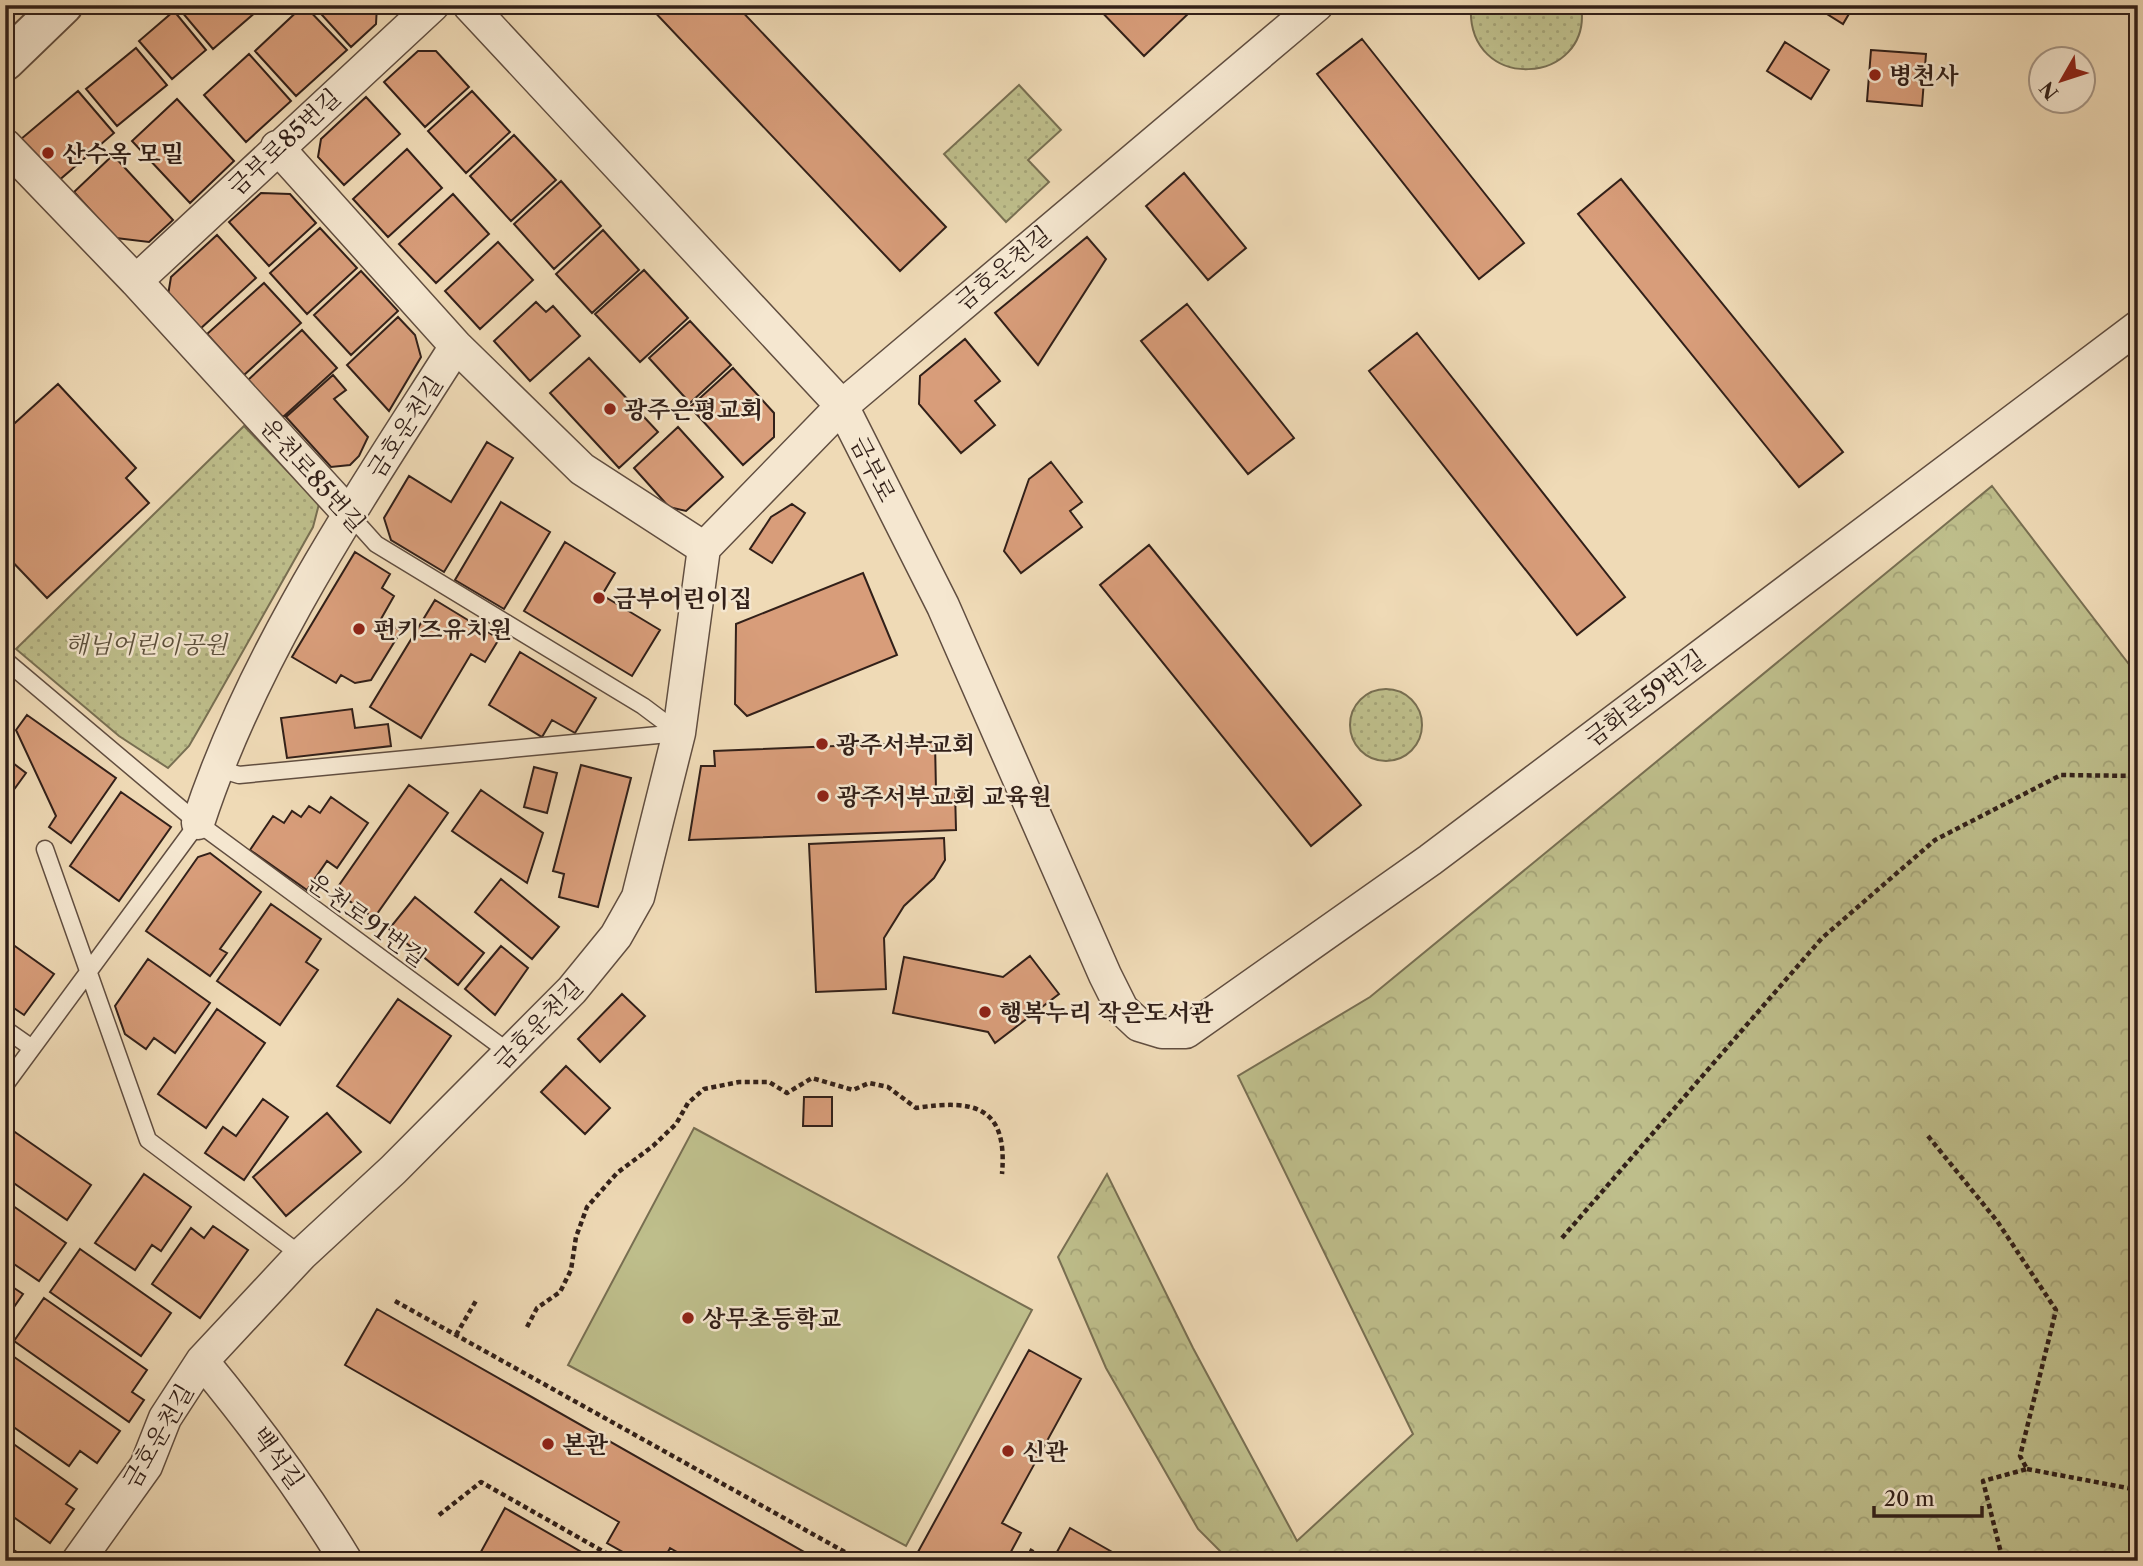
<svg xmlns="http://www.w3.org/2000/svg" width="2143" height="1566" viewBox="0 0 2143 1566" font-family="'Libre Caslon Text','Noto Serif KR',serif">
<defs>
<pattern id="green-dots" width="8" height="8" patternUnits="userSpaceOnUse" patternTransform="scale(1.75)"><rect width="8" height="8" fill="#bebe8b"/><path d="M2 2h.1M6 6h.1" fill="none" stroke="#a4a377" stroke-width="1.8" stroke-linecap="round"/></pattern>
<pattern id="forest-crowns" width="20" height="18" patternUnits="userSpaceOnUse" patternTransform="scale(1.75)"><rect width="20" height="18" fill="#bebe8b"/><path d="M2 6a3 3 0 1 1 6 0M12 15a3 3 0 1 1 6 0" fill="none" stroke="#a4a377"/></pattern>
</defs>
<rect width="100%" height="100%" fill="#efdab6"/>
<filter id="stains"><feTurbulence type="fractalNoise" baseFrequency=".00286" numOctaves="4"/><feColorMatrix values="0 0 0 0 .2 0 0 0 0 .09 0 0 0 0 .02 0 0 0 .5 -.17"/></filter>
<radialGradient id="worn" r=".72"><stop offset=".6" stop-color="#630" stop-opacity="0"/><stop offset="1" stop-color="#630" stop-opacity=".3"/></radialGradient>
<path fill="url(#green-dots)" stroke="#786f52" stroke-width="2" d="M1471,5H1581C1594,86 1465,95 1471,5Z
M1019,85L1061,130L1028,160L1049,182L1006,222L944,154Z
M244,426L319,504L313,527L204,720L189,746L168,768L119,736L16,649Z
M1350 725a36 36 0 1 1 72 0a36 36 0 1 1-72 0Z"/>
<path fill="url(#forest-crowns)" stroke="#786f52" stroke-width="2" d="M1992,486L2138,676V1561H1230L1198,1529L1106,1368L1058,1257L1107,1174L1193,1348L1297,1541L1413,1434L1238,1076L1370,997Z"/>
<path fill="#bebe8b" stroke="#786f52" stroke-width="2" d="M694,1128L1032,1310L906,1546L568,1365Z"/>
<path fill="#d89d7a" stroke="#322019" stroke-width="2" d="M176,5H264L213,49Z
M304,5L347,50L296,96L255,51Z
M313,5H377L376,24L351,47Z
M648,5H736L946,227L900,271Z
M1095,5H1183L1190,12L1144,56Z
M1822,5H1850L1853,7L1843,24L1819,9Z
M174,11L206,50L172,79L139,41Z
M1362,39L1524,243L1479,279L1317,74Z
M1785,42L1829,70L1811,99L1767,71Z
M136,48L167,85L117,126L86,89Z
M1871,50L1926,54L1922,106L1867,101Z
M418,51H436L469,87L425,127L384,82Z
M249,54L291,101L246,142L204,95Z
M78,91L114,133L57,182L21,139Z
M472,91L510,132L466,173L428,131Z
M366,97L400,134L344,185L318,157L321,139Z
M177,99L234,161L190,203L132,141Z
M514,135L556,180L511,221L470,176Z
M407,149L442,188L388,237L353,199Z
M113,155L173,220L149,242L116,238L74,192Z
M1184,173L1246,248L1208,280L1146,206Z
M1621,179L1843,452L1799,487L1578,214Z
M561,181L601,226L554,269L514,224Z
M261,193L290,194L316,223L269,266L229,222Z
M453,194L489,234L436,283L399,244Z
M320,228L357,268L307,314L270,273Z
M603,230L639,270L592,313L556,274Z
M217,235L256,278L200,329L168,295L171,277Z
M1087,237L1106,259L1038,365L995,313Z
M498,242L533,280L480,329L445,291Z
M644,270L688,318L640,362L595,314Z
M361,271L398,311L351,355L314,315Z
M264,283L301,323L244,375L207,334Z
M536,302L546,312L553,306L580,336L530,381L494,341Z
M1187,304L1294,438L1248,474L1141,341Z
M398,317L415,335L421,357L389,411L347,365Z
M690,321L731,365L690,403L649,358Z
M302,330L337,368L283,417L248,380Z
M1417,333L1625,597L1577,635L1369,371Z
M965,339L1000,381L975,401L995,425L961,453L919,404L920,376Z
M589,358L658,432L619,468L550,393Z
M733,368L774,413V437L743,465L690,407Z
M333,375L346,390L334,399L368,437L359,456L350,465L331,467L286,417Z
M58,384L136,468L126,478L149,503L47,598L5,554V432Z
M678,427L723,477L686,511L669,507L634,468Z
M487,442L513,458L444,572L391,540L384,518L409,476L451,502Z
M1051,462L1082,502L1070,511L1082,527L1021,573L1004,551L1029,479Z
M501,502L550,532L504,609L455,580Z
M792,504L805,513L772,563L750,549L771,517Z
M565,542L615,573L602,595L660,630L632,676L524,611Z
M1149,545L1361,805L1311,846L1100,585Z
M355,552L390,574L382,588L394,596L381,619L401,631L371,680L355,683L341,675L336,683L292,657Z
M863,573L897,655L747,716L735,704L736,624Z
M435,600L499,639L485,662L471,654L421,738L370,707Z
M520,652L596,698L575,733L552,720L542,737L489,705Z
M352,709L355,728L388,724L391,746L287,758L281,718Z
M27,715L116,778L71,843L49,827L56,816L16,730Z
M935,742L936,791L955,790L956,830L689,840L701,766H715L714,751Z
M5,757L26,773L5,802Z
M581,765L631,778L598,907L559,897L564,874L553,871Z
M534,767L557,773L547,813L524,807Z
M409,785L448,813L374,918L335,891Z
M481,790L543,833L527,883L452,831Z
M121,792L171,827L119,901L70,866Z
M331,797L368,823L337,868L327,861L307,890L250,850L273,816L284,823L292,811L301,817L309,806L320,813Z
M944,838L945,860L934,878L904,906L884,938L886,989L816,992L809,844Z
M210,853L261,892L220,949L227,953L210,976L146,931L198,857Z
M501,879L559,927L532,959L475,912Z
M415,897L484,953L458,985L389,929Z
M271,904L321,939L306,962L318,970L280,1025L217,981Z
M5,939L54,974L24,1015L5,1002Z
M501,946L528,968L495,1015L465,989Z
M1030,956L1059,994L995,1043L988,1032L893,1013L904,957L1003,977Z
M148,959L210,1003L175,1053L154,1038L146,1049L125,1034L115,1006Z
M622,994L645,1016L600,1062L578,1039Z
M398,999L451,1036L390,1123L337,1086Z
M217,1009L265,1043L206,1128L158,1094Z
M566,1066L610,1108L585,1134L541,1092Z
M804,1097H832V1126H803Z
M263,1099L288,1117L244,1180L205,1153L223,1127L236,1136Z
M327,1113L361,1152L286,1216L253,1177Z
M12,1130L91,1185L67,1220L5,1177V1140Z
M144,1174L191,1207L161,1251L152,1245L135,1270L95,1243Z
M6,1201L66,1243L39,1281L5,1258Z
M213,1226L248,1250L200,1318L152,1284L191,1228L204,1238Z
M80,1249L171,1313L141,1356L50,1292Z
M5,1282L23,1294L5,1320Z
M44,1298L147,1370L132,1392L144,1400L129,1422L14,1341Z
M377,1309L820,1561H693L670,1548L663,1561H639L607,1543L619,1522L345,1365Z
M1029,1350L1081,1379L1002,1523L1021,1533L1006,1561H913Z
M7,1352L120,1431L97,1463L80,1451L69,1466L5,1421Z
M5,1438L77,1489L66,1504L74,1509L50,1543L5,1511Z
M505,1508L597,1561L477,1559Z
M1070,1528L1128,1561H1052Z
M5,1544L30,1561H5Z"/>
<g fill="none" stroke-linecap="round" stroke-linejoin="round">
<defs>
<path id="service" d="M349,514L376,544L643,706L679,733
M5,660L198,823L510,1053
M216,768L239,775L679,733
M45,849L148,1140L301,1255
M5,1029L32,1048
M5,1085L198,823"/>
<path id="minor" d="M469,5L842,406L943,606L1105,975L1122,1009L1139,1025L1162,1032H1186L1430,860L2138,327
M5,145L136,281L349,514
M277,147L456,346L582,469L704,548
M136,281L433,5
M198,823C254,651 360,497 456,346
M202,1361C255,1425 303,1490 346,1561
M78,1561L146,1466L165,1418L202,1361L301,1255L393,1170L572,990L616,936L638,897L679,733L704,548L842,406L1317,5"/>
<path id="tertiary" d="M5,61L63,5"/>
</defs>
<use href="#service" stroke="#614e40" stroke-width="19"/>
<use href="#minor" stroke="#614e40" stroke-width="35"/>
<use href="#tertiary" stroke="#614e40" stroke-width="42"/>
<path stroke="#322019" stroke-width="4.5" stroke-dasharray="5 3.5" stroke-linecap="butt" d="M1928,1136L1997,1221L2056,1310L2020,1456L2027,1469L1983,1481L2003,1561
M1562,1238L1822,938L1935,840L2061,775L2138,776
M395,1301L861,1561
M527,1327L537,1308L560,1292L571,1270L576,1237L587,1207L617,1173L653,1146L676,1124L688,1103L704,1089L739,1082H769L787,1093L812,1078L853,1090L869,1083L888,1087L916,1108C974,1099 1008,1106 1002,1174
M456,1335L477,1299
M2027,1469L2138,1490
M439,1515L481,1482L620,1561
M1191,1553L1199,1561
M1026,1561L1033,1548"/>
<use href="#service" stroke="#f5e7d0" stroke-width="16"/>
<use href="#minor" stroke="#f5e7d0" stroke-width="32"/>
<use href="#tertiary" stroke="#f5e7d0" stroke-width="38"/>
</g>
<g fill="#8f2418" stroke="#f5e7d0" stroke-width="2.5">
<circle cx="1875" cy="75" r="7"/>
<circle cx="48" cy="153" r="7"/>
<circle cx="610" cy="409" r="7"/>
<circle cx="599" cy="598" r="7"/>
<circle cx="359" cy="629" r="7"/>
<circle cx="822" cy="744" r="7"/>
<circle cx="823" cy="796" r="7"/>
<circle cx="985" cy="1012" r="7"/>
<circle cx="688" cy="1318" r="7"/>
<circle cx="548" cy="1444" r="7"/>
<circle cx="1008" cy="1451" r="7"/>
</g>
<g text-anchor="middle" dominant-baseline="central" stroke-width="5" stroke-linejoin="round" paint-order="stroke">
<g font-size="24" font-weight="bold" fill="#322019" stroke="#f5e7d0" text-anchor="start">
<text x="1889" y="75">병천사</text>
<text x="62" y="153">산수옥 모밀</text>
<text x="624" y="409">광주은평교회</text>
<text x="613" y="598">금부어린이집</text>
<text x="373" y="629">펀키즈유치원</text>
<text x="836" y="744">광주서부교회</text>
<text x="837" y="796">광주서부교회 교육원</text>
<text x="999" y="1012">행복누리 작은도서관</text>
<text x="702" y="1318">상무초등학교</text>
<text x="562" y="1444">본관</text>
<text x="1022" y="1451">신관</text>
</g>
<g font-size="24" fill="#322019" stroke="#f5e7d0">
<text transform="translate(284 142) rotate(-43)">금부로85번길</text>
<text transform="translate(1003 268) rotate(-40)">금호운천길</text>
<text transform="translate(405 427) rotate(-57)">금호운천길</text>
<text transform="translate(873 469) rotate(63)">금부로</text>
<text transform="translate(313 475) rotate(48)">운천로85번길</text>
<text transform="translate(1645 698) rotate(-37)">금화로59번길</text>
<text transform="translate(367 920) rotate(36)">운천로91번길</text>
<text transform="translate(538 1024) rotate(-46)">금호운천길</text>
<text transform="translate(158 1436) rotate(-60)">금호운천길</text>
<text transform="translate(278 1458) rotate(54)">백석길</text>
</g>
<g font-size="24" font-style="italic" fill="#5c4f3b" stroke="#f5e7d0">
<text x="146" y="644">해님어린이공원</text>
</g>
</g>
<rect width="2143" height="1566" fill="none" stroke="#efdab6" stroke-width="28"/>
<rect x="7" y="7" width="2129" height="1552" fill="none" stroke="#322019" stroke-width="3.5"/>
<rect x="14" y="14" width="2115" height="1538" fill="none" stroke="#322019" stroke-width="2"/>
<g transform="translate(2062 80) rotate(231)"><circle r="33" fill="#f5e7d0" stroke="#a79787" stroke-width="2"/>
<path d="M0-5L12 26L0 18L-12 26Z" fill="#8f2418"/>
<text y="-10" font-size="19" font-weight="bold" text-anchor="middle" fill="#322019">N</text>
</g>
<path d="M1874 1506v10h108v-10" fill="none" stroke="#322019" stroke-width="3.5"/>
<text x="1884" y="1506" font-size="21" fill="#322019" stroke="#f5e7d0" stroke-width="5" paint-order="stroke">20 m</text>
<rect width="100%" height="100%" filter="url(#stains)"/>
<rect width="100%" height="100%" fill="url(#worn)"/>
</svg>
